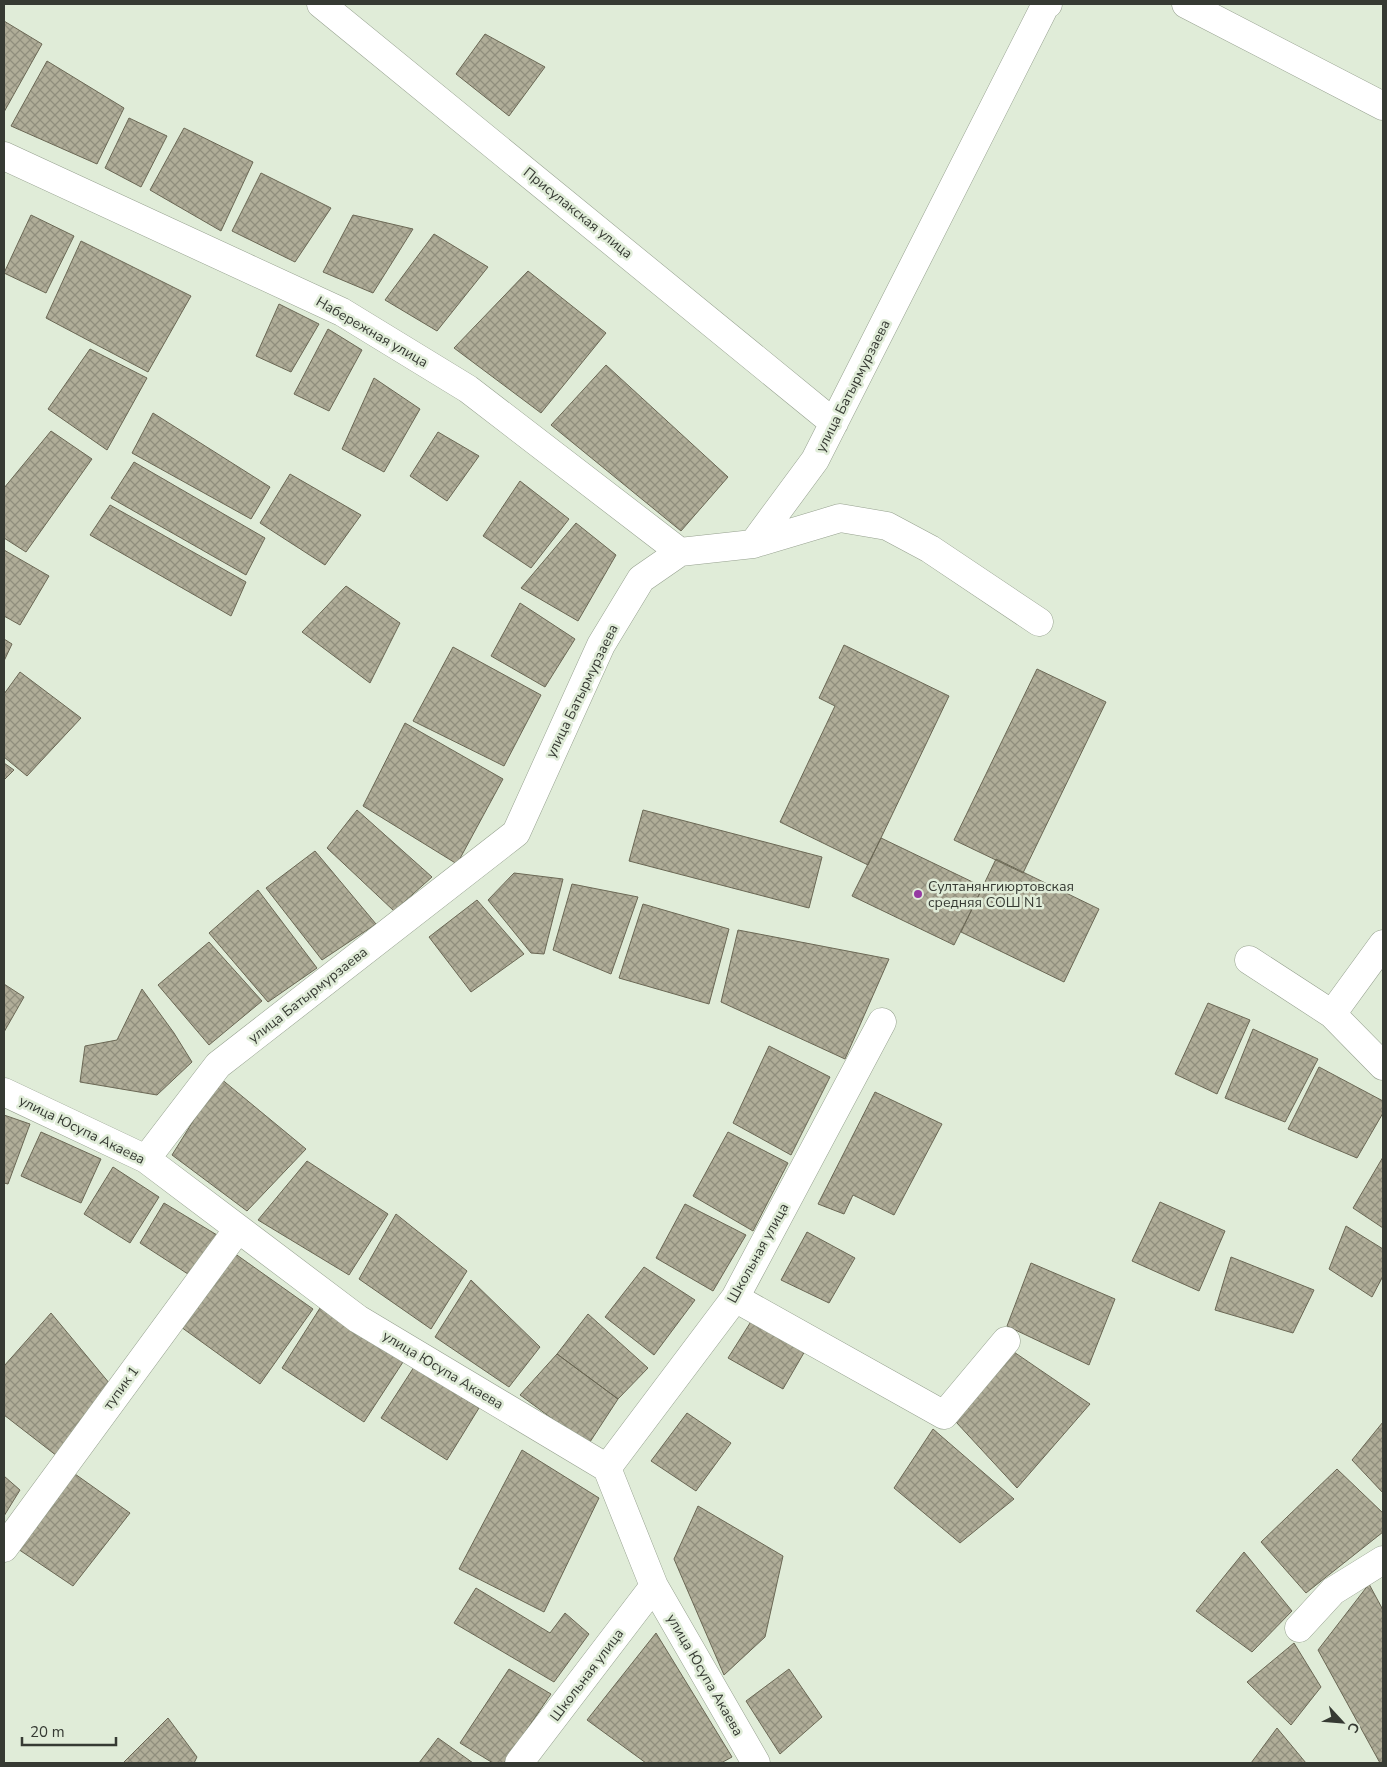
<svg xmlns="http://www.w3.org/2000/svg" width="1387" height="1767" viewBox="0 0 1387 1767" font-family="'Nunito Sans',sans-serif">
<defs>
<pattern id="building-cross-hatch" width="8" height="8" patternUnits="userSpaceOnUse" patternTransform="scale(1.25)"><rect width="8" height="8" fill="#b0ad98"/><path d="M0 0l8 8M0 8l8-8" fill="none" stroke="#908e7d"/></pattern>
</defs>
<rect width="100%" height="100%" fill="#e0ecd8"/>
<path fill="url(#building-cross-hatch)" stroke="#6b6855" d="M4,21L42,44L4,112Z
M485,34L545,67L509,116L456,74Z
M47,61L124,108L97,164L11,126Z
M129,118L167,136L141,187L105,168Z
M184,128L253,162L221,231L150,190Z
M261,173L331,208L295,262L232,231Z
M31,215L74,236L46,293L4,273Z
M353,215L413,229L373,293L323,272Z
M434,234L488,267L437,331L385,300Z
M81,241L191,296L148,372L46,318Z
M528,271L606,333L541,413L454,348Z
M279,304L319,324L291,372L256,356Z
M328,329L362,350L329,411L294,394Z
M90,349L147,378L107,450L48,409Z
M606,365L728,477L681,531L551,425Z
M374,378L420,409L384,472L342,449Z
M153,413L270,487L251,519L132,453Z
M51,431L92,459L26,552L4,538V488Z
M438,432L479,456L447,501L410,476Z
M134,462L265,538L246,575L111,498Z
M290,474L361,515L325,565L260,523Z
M520,481L569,519L531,568L483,536Z
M110,505L246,582L231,616L90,535Z
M576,523L616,555L578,621L521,588Z
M4,550L49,576L20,625L4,616Z
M346,586L400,623L370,683L302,632Z
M520,603L575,639L545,687L491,656Z
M4,639L12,644L4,661Z
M844,645L949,696L868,865L780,822L835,706L819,698Z
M453,647L541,695L504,766L413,721Z
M1037,669L1106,702L1023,873L954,840Z
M20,672L81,718L27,776L4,757V694Z
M405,723L503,779L457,864L363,806Z
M4,763L14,770L4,780Z
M357,810L432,877L394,911L327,848Z
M643,810L822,857L809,908L629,861Z
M881,838L983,887L954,945L852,896Z
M315,851L376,924L322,960L266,888Z
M996,859L1099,909L1064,982L961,932Z
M514,873L563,879L544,954L531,953L488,900Z
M572,884L638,897L611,974L553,950Z
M258,890L317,968L268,1002L209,933Z
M477,900L524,954L471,992L429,937Z
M643,904L729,929L709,1004L619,978Z
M738,930L889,959L845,1059L721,1002Z
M209,942L262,1001L209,1045L158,985Z
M4,984L24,997L4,1032Z
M142,989L174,1033L192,1062L157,1095L80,1082L85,1046L117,1040Z
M1208,1003L1250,1020L1217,1094L1175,1074Z
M1253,1029L1318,1059L1285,1122L1225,1098Z
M769,1046L830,1077L791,1155L733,1123Z
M1319,1067L1383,1101V1113L1357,1158L1288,1129Z
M220,1078L306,1149L247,1211L172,1155Z
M875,1092L942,1124L894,1215L853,1195L844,1214L818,1204Z
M4,1115L30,1124L8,1184L4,1183Z
M41,1132L101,1159L81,1203L21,1176Z
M728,1132L788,1163L753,1231L693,1196Z
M1383,1157V1228L1353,1208Z
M307,1161L388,1214L349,1275L258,1220Z
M113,1167L159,1197L130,1243L84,1214Z
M1160,1202L1225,1231L1199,1291L1132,1261Z
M164,1203L217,1235L191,1276L140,1243Z
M685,1204L746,1235L713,1291L656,1258Z
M396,1214L467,1271L431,1329L359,1279Z
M1346,1226L1383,1249V1276L1372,1297L1329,1269Z
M807,1232L855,1258L829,1303L781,1280Z
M234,1253L313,1309L260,1384L181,1327Z
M1231,1257L1314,1290L1293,1333L1215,1310Z
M1031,1263L1115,1299L1089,1365L1007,1326Z
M644,1267L695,1300L654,1355L605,1317Z
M471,1280L540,1347L509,1387L435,1337Z
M320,1308L403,1362L364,1422L282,1368Z
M757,1312L809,1344L783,1389L728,1358Z
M51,1313L110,1384L57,1456L4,1415V1366Z
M588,1314L648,1368L618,1399L557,1354Z
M1011,1350L1090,1404L1017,1488L956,1422Z
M557,1354L618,1399L588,1445L520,1395Z
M414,1367L479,1408L447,1460L381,1418Z
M687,1413L731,1443L696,1491L651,1461Z
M1383,1422V1493L1352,1460Z
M933,1429L1014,1499L960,1543L894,1488Z
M522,1450L599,1498L544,1612L459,1569Z
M1337,1469L1383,1513V1532L1306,1593L1261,1542Z
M75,1474L130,1513L73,1586L15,1547Z
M4,1476L20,1490L4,1516Z
M698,1506L783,1556L765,1637L724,1675L674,1559Z
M1244,1552L1292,1611L1252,1652L1196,1611Z
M1369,1584L1383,1610V1763H1380L1318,1650Z
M476,1588L550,1633L565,1613L589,1634L554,1682L454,1623Z
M656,1633L732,1757L721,1763H646L587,1720Z
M1294,1643L1321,1687L1291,1725L1247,1682Z
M509,1669L551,1694L504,1763H493L460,1743Z
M789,1669L822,1717L780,1754L746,1701Z
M168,1718L197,1757L194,1763H123Z
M1277,1728L1306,1763H1251Z
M438,1738L473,1763H419Z"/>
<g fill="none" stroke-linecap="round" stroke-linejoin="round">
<defs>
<path id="minor" d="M321,4L834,423
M1186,4L1383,106
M4,156L342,312L468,389L680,552
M753,544L840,518L887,526L930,549L1039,622
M1249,960L1332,1014L1383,1066
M1332,1014L1383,944
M4,1092L146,1159L358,1319L607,1468L654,1586L756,1763
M146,1159L218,1065L516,833L601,645L641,579L680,552L753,544L815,460L1046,4H1048
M735,1298L944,1415L1006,1341
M607,1468L735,1298L882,1022
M4,1548L238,1229
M1299,1628L1333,1591L1383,1560
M519,1763L654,1586"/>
</defs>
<use href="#minor" stroke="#96a18f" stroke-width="29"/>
<use href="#minor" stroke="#fff" stroke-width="28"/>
</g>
<circle fill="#9539a2" stroke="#e0ecd8" stroke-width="2" cx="918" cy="894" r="5"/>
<g text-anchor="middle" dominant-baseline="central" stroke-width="5" stroke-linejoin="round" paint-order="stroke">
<g font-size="14" fill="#363a33" stroke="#e0ecd8">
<text transform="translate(578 213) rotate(39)">Присулакская улица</text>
<text transform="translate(372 332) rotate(30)">Набережная улица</text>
<text transform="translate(853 386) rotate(-63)">улица Батырмурзаева</text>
<text transform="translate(582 691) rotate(-64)">улица Батырмурзаева</text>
<text transform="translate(308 995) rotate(-38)">улица Батырмурзаева</text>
<text transform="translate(82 1130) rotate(26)">улица Юсупа Акаева</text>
<text transform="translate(758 1253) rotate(-61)">Школьная улица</text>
<text transform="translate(443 1370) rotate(31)">улица Юсупа Акаева</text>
<text transform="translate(121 1388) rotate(-54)">тупик 1</text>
<text transform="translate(587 1675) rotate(-53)">Школьная улица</text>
<text transform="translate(705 1675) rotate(60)">улица Юсупа Акаева</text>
</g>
<g font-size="14" fill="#363a33" stroke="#e0ecd8" text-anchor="start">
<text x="928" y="886">Султанянгиюртовская<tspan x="928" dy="16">средняя СОШ N1</tspan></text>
</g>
</g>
<rect width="1387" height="1767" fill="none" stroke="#363a33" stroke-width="10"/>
<g transform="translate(1342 1722) rotate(116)" stroke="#e0ecd8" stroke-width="4" paint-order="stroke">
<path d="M0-4L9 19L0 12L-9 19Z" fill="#363a33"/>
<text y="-8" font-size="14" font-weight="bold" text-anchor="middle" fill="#363a33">С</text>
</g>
<path d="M22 1737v8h94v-8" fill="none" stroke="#363a33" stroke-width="2.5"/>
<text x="30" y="1737" font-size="15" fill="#363a33" stroke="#e0ecd8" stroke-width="4" paint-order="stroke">20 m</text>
</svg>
